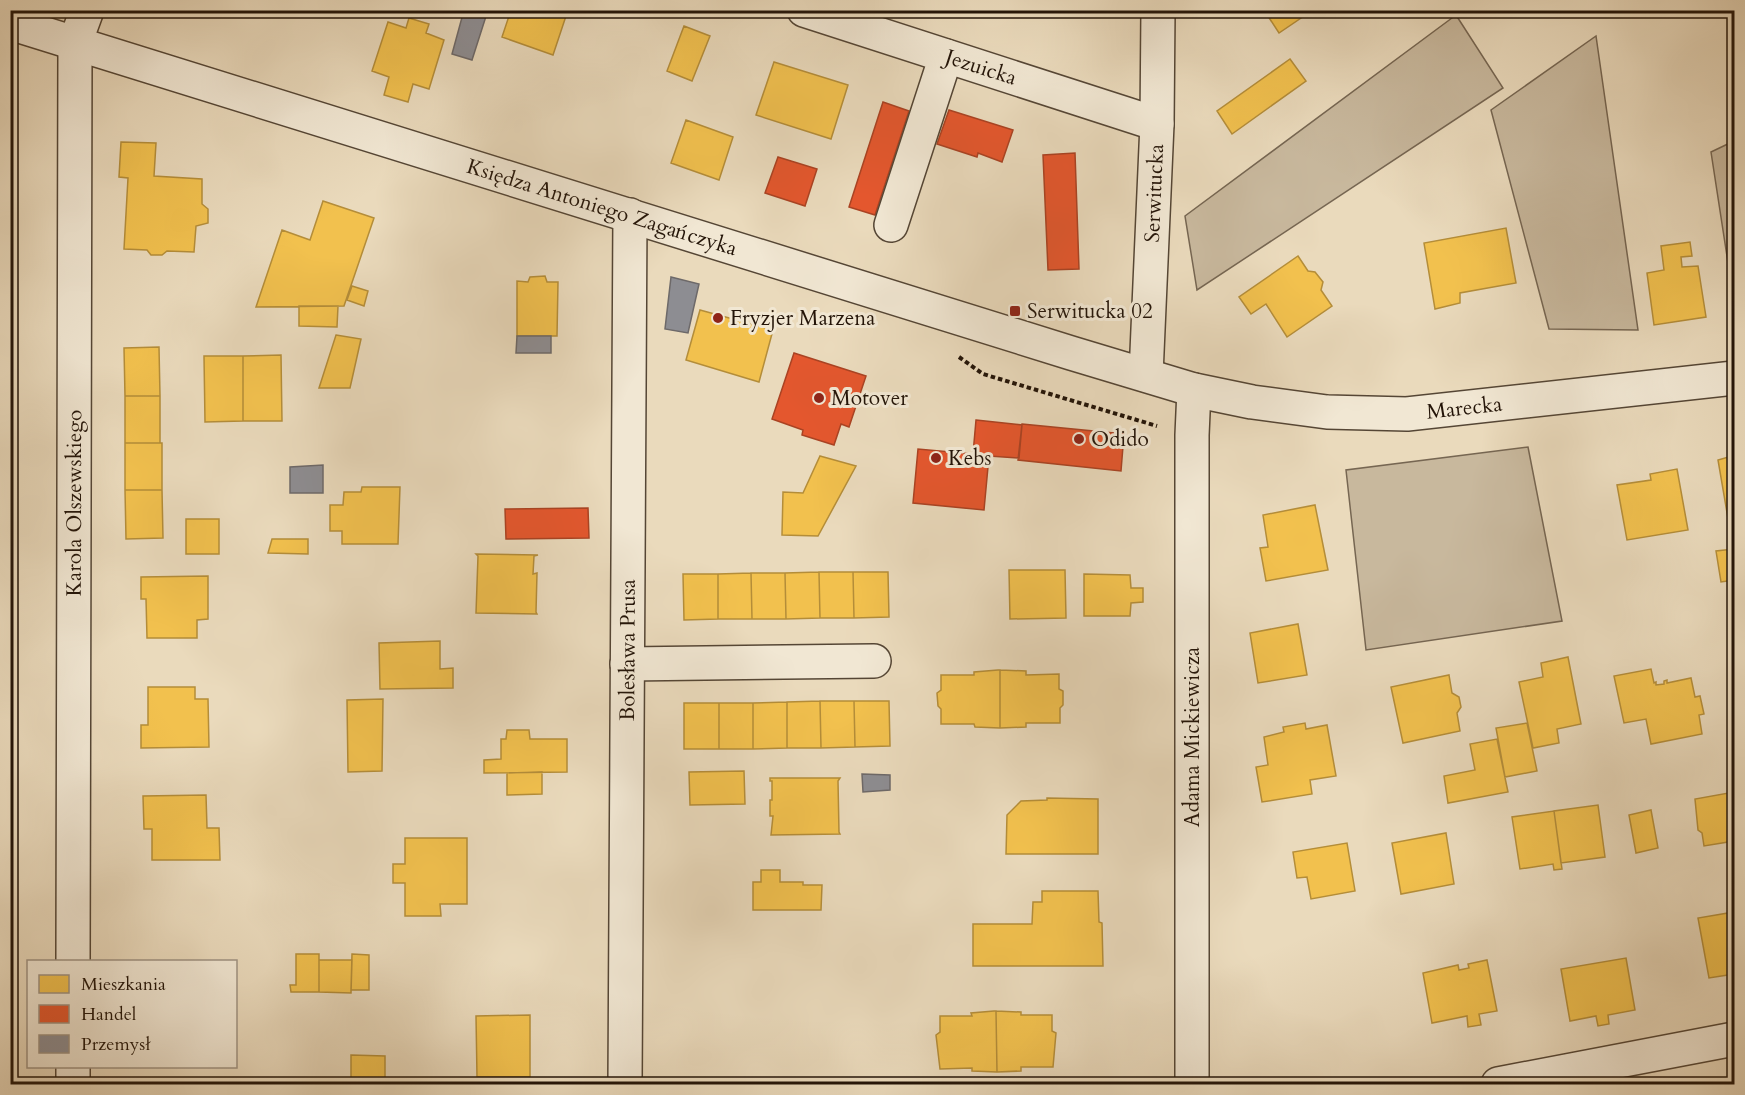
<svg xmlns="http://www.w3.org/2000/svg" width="1745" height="1095" viewBox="0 0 1745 1095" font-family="Cardo,serif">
<rect width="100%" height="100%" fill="#eadabc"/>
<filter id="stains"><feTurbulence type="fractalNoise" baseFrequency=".00333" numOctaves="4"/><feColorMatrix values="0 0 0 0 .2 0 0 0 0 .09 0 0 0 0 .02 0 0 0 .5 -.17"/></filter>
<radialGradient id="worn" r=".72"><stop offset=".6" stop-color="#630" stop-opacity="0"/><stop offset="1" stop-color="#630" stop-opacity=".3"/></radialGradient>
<path fill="#c8b89d" stroke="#766652" stroke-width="1.5" d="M1456,15L1503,88L1197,290L1185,216Z
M1596,36L1638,330L1549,329L1491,110Z
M1734,141V302L1711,152Z
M1528,447L1562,621L1366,650L1346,470Z"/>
<path fill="#f2c14e" stroke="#b48d39" stroke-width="1.5" d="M511,10H568L553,55L502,37Z
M1264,10H1301L1304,16L1279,33Z
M409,18L429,24L426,33L444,40L429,89L413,84L408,102L384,95L389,77L372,71L388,22L406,28Z
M684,26L710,36L692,81L667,71Z
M1290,59L1306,81L1232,134L1217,111Z
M774,62L848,85L831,139L756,115Z
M686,120L733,137L719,180L671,163Z
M121,142L156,143L154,176L202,179V204L208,209V223L196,226L194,252L167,251L162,255H151L147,250L124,249L128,178L119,177Z
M323,201L374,218L344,306L256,307L282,230L310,240Z
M1506,228L1516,283L1460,293V303L1435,309L1424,243Z
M1690,242L1692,256L1681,257L1682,267L1698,266L1706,317L1654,325L1647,273L1664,270L1661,246Z
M1298,256L1308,271L1315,272L1323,282L1321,290L1332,306L1287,337L1266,304L1251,314L1239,297Z
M545,276L547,282H558L557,336H517V281L528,282L530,277Z
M352,286L368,291L364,306L347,300Z
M299,306H338L337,327L299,326Z
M700,310L773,330L759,382L686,360Z
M336,335L361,339L350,388H319Z
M159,347L160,396H125L124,348Z
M281,355L282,421H243V356Z
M204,356H243V421L205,422Z
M125,396H160V443H125Z
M125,443H162V490H125Z
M1734,443V542H1732L1718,460L1732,456L1730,444Z
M820,456L856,466L818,536L782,535L783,492L803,493Z
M1677,469L1688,530L1627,540L1617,485L1651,480L1650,474Z
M362,487H400L398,544H342V531H330V505H343L344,492H361Z
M125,490H162L163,538L126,539Z
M1315,505L1328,570L1266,581L1260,548L1268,547L1263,515Z
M186,519H219V554H186Z
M272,539H308V554L268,553Z
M1734,549V580L1721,582L1716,551Z
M476,554L538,555L534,556L533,574L537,573L536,612L537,614L476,613L478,556Z
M1009,570H1065L1066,618L1010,619Z
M819,572L820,618L786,619L785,573Z
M819,572H853L854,618H820Z
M853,572H888L889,617L854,618Z
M751,573L752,619H718V574Z
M751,573H785L786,619H752Z
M683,574H718V619L684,620Z
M1084,574L1130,575L1131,588H1143V602L1131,603L1130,616H1084Z
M208,576V619L197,620V638H147L146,599H141V577Z
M1298,624L1307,675L1258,683L1250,633Z
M440,641V669L453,668V688L380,689L379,643Z
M1568,657L1581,724L1557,729L1559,743L1533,748L1519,682L1543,677L1541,663Z
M1651,669L1654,683L1656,682V685L1664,684V681L1667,680V683L1691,678L1695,697L1700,696L1704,714L1699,715L1702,734L1651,744L1646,719L1624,723L1614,676Z
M998,670H1000V728L975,727L974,724H941V709L938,706L937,693L941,690V675H974V672Z
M1000,670L1026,671V675L1059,674V689L1063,691V705L1060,708V723H1026V727L1000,728Z
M1449,675L1452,693L1459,697L1461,707L1457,713L1460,731L1403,743L1391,687Z
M148,687H195V699H208L209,747L141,748V725H148Z
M383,699L382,771L348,772L347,700Z
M820,701H854L855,747L821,748Z
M820,701L821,748H787V702Z
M854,701H889L890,746L855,747Z
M787,702V748L753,749V703Z
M684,703H719V749H684Z
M719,703H753V749H719Z
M1305,723L1306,729L1327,725L1336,776L1310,780L1312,794L1262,802L1256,767L1268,765L1264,737L1284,732L1283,727Z
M1527,723L1537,771L1505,777L1496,728Z
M507,730H529L530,739H567V772L484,773V760L501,759V739H506Z
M1497,739L1508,792L1448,803L1444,776L1475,770L1470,744Z
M744,771L745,804L690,805L689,772Z
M542,772V794L507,795V773Z
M770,778H840L838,781L839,832L840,834L771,835L773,816H770V800H772V781H770Z
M1734,788V841L1704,846L1702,833L1698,830L1695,799L1729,793L1728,789Z
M206,795L207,828H219L220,860H152V829H144L143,796Z
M1047,798L1098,799V854H1006L1007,815L1021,801L1047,800Z
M1598,805L1605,857L1561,863L1554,811Z
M1651,810L1658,848L1636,853L1629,815Z
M1554,811L1562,869L1554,870L1553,864L1520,869L1512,817Z
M1446,833L1454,884L1401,894L1392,843Z
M405,838H467V904H440L441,916H405V883H393V864H405Z
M1347,843L1355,891L1311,899L1307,877L1297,878L1293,852Z
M761,870H780V882H803V885H822L821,910H753V882H761Z
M1042,891H1098L1099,922L1102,923L1103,966H973V924H1032L1033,902H1042Z
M1734,912V974L1709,978L1698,918Z
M296,954H319V992H291L290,985H296Z
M352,954L369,955V990H351Z
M1626,958L1635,1010L1608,1015L1609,1024L1598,1026L1596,1016L1570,1021L1561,969Z
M319,960H352L351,993L319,992Z
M1487,960L1497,1011L1479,1014L1481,1025L1468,1027L1467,1016L1432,1023L1423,973L1458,965L1459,970L1469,968L1468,964Z
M994,1011H996L997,1072L972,1071V1068L940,1069L936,1035L940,1032V1016H972L971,1013Z
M996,1011L1021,1012V1015H1052V1031L1056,1033L1053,1067H1021V1071L997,1072Z
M530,1015V1077H477L476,1016Z
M351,1055L385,1056V1084H351Z"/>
<path fill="#e4572e" stroke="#aa4323" stroke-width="1.5" d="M883,102L909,111L875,215L849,207Z
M949,110L1013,130L1002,162L978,153L977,157L937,144Z
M1075,153L1079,269L1048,270L1043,155Z
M778,157L817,169L805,206L765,193Z
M794,353L866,376L849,427L841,424L834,445L802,435L803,430L772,419Z
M976,420L1022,425L1019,458L989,456L984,510L913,503L918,449L973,454Z
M1022,424L1124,434L1121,471L1018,460Z
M588,508L589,538L506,539L505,509Z"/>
<path fill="#8d8d92" stroke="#6d6969" stroke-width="1.5" d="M464,10H488L472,60L452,54Z
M671,277L699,284L688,333L665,329Z
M517,336H551V353H516Z
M323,465V493H290V467Z
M862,774L890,775V790L863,792Z"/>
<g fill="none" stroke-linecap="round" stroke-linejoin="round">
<defs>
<g id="minor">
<path id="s1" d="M804,10L1157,124"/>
<path id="s2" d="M10,23L1071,353L1194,390L1252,402L1327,412L1407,414L1734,378"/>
<path d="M891,225L946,56"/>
<path id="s3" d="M1146,375L1157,124L1158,10"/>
<path d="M627,664L874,661"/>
<path id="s4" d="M73,962L75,43L87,10"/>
<path d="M73,1084V1066"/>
<path id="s5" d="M625,1084L630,215"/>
<path d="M1192,1084V435L1194,390"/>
<path d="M1498,1084L1734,1039"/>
</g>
</defs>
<use href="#minor" stroke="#554635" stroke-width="36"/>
<path stroke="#231408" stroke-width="4" stroke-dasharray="4.5 3" stroke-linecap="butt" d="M959,357L983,374L1157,426"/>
<use href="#minor" stroke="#f1e7d3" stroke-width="33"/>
</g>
<g fill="#8f2418" stroke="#f1e7d3" stroke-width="2">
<rect x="1009" y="305" width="12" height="12" rx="3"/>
<circle cx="718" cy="318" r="6"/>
<circle cx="819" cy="398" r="6"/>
<circle cx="1079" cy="439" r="6"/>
<circle cx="936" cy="458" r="6"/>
</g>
<g text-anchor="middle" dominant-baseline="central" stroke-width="6" stroke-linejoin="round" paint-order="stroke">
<g font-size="21" fill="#231408" stroke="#f1e7d3">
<text stroke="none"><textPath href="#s1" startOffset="186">Jezuicka</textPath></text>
<text stroke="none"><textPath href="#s3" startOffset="182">Serwitucka</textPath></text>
<text stroke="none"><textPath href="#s2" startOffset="620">Księdza Antoniego Zagańczyka</textPath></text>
<text stroke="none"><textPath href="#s2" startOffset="1512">Marecka</textPath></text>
<text stroke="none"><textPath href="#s4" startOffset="459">Karola Olszewskiego</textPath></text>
<text stroke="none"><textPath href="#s5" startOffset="434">Bolesława Prusa</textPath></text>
<text transform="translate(1192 737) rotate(-90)">Adama Mickiewicza</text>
</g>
<g font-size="21" fill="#231408" stroke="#f1e7d3" text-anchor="start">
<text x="1027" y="311">Serwitucka 02</text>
<text x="730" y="318">Fryzjer Marzena</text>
<text x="831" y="398">Motover</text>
<text x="1091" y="439">Odido</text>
<text x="948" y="458">Kebs</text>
</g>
</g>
<rect width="1745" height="1095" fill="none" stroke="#eadabc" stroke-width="36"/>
<rect x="12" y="12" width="1721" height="1071" fill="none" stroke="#231408" stroke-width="3"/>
<rect x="18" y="18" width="1709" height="1059" fill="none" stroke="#231408" stroke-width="1.5"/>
<rect x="27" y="960" width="210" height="108" fill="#f1e7d3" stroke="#9f9382" stroke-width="1.5"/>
<rect x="39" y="975" width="30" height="18" fill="#f2c14e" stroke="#9f9382" stroke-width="1.5"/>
<text x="81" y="990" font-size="18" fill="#231408">Mieszkania</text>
<rect x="39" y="1005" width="30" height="18" fill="#e4572e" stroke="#9f9382" stroke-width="1.5"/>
<text x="81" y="1020" font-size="18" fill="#231408">Handel</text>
<rect x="39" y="1035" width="30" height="18" fill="#8d8d92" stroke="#9f9382" stroke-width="1.5"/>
<text x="81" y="1050" font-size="18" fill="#231408">Przemysł</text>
<rect width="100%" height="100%" filter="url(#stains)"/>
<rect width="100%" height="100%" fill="url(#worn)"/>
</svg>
